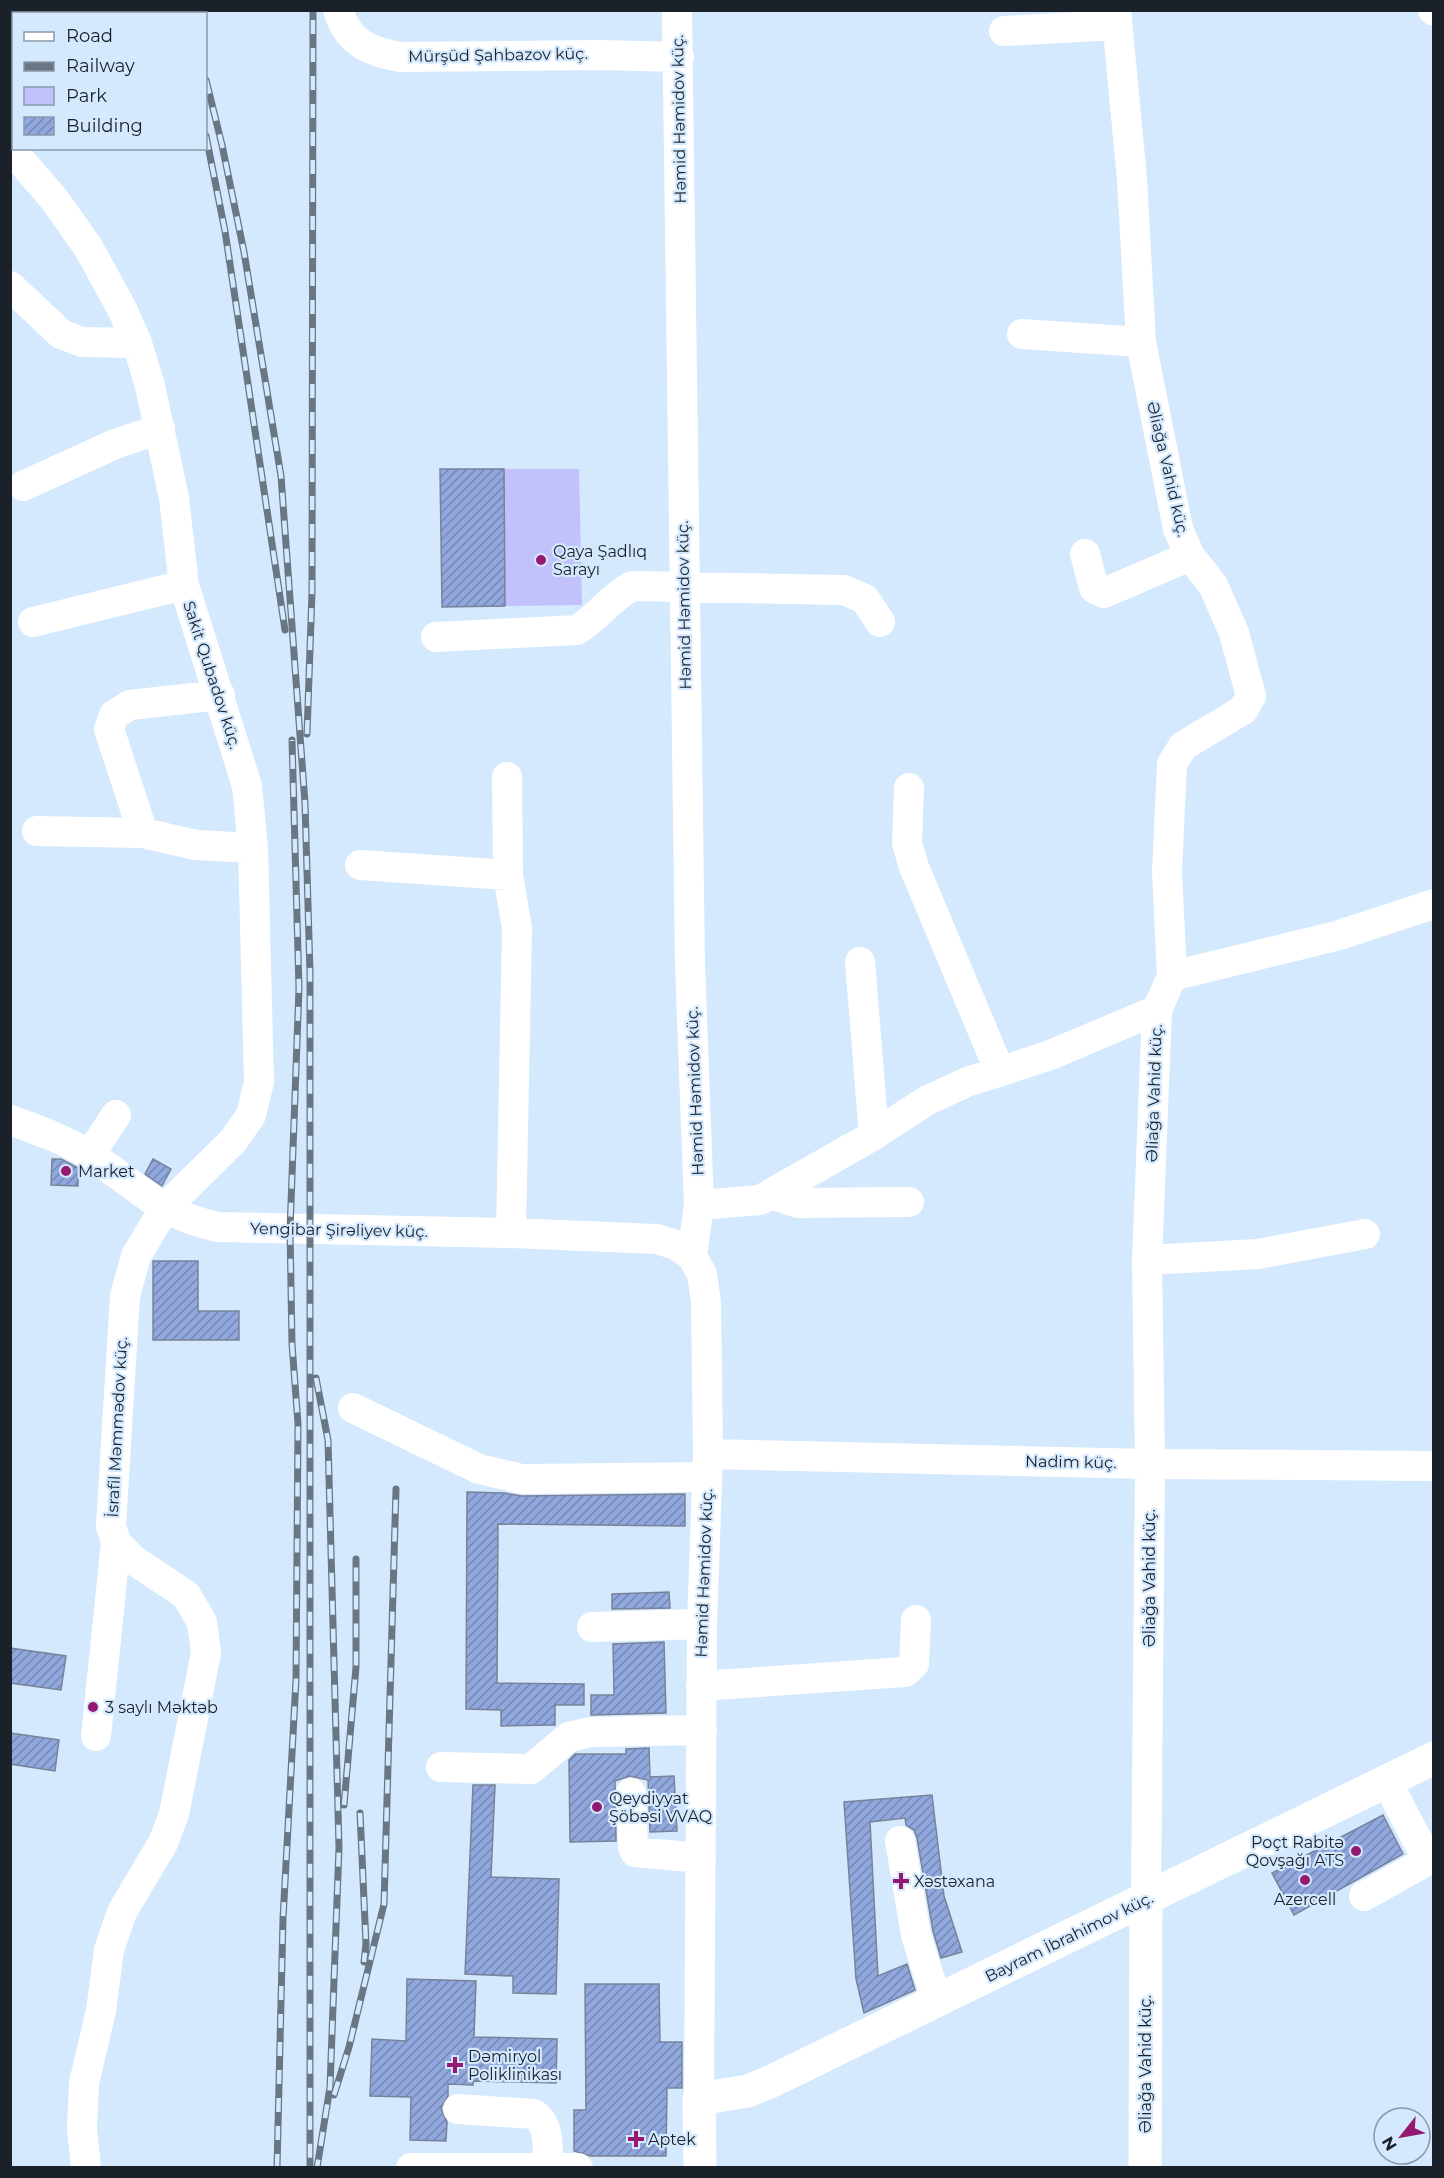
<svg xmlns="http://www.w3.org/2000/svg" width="1444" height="2178" viewBox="0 0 1444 2178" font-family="Montserrat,sans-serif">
<defs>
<pattern id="building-hatch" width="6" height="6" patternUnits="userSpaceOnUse" patternTransform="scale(1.5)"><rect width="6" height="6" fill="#91a8de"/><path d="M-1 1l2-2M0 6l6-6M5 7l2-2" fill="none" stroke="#7688b4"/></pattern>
</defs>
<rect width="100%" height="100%" fill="#d4e9fe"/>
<path fill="#c3c1fb" d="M504,469H579L582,605L505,606Z"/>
<path fill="url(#building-hatch)" stroke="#788298" stroke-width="1.5" d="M440,469H504L505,606L442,607Z
M52,1159H61L78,1168V1186L51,1185Z
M153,1159L171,1169L162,1186L145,1174Z
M153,1261H198V1311H239V1340H153Z
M467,1492L504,1493L522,1496L685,1494V1526L498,1524L497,1683L584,1684V1705H555V1725L501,1726V1710L466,1709Z
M669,1592L670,1608L612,1609V1594Z
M664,1642L666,1713L591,1715V1695H614L613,1644Z
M10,1648L66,1656L61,1690L10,1683Z
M10,1733L59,1740L55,1771L10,1764Z
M649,1748L650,1777L674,1776L677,1831L650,1832L648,1780L630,1776L615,1781L616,1841L570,1842L569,1760L575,1754H626V1749Z
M473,1785H495L491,1877L559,1879L556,1994L513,1993V1976L465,1974Z
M932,1795L944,1896L962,1952L941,1958L933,1931L917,1838L914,1830L906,1825L905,1818L870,1822L878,1976L907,1964L915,1990L864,2013L856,1979L844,1802Z
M1383,1815L1403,1854L1294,1915L1272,1873Z
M407,1979L476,1981L474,2037L557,2039L556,2083L473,2081V2085L448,2084V2096L441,2108L447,2122L446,2141L410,2140L411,2097L370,2096L372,2039L406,2041Z
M585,1984H659L660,2042H682V2088H667L666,2156H590L574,2151V2110H586Z"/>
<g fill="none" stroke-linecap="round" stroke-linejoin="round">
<path stroke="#fff" stroke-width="30" d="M338,10C348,43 370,52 401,57L600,55L679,57
M677,10L690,964L699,1205L692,1256L702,1274L706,1302L708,1454L702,1624L699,2099
M1116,10L1132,179L1141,342L1178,529L1190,556L1213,585L1234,633L1251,696L1243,710L1183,746L1172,764L1167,872L1172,976L1157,1010L1147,1260L1150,1464L1146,1900
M1433,10L1434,11
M1004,31L1117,25
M10,148L54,199L88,247L122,309L137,343L150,386L174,498L184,585L247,786L253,848L259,1082L251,1115L233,1141L164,1209L136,1256L125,1296L111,1526L116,1542L132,1559L186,1595L202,1622L206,1653L174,1814L163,1843L122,1912L109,1950L101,2011L84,2083L82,2128L86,2168
M10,286L61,334L82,342L137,343
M1022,334L1141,342
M23,486L115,444L160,429
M1085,554L1094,588L1104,593L1190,556
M33,622L184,585
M436,637L577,630C598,617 610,598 632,586L844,590L865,599L880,622
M507,777L508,875L517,928L511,1233
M909,788L907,843L914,867L1000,1072
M37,831L143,833L196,845L253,848
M143,833L109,729L114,715L130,705L220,695
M360,865L508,875
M860,962L874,1135
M1172,976L1336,936L1434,904
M10,1120C38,1130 66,1140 91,1156C141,1187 155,1213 218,1227L511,1233L657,1239L676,1245L692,1256
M90,1155L116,1115
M771,1194L798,1203L909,1202
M699,1205L760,1200L874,1135L926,1101L967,1082L1048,1056L1157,1010
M1147,1260L1258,1254L1365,1234
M353,1408L479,1469L522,1479L707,1477
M708,1454L1150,1464L1434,1466
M592,1627L702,1624
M701,1686L905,1672L914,1664L916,1620
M96,1736L116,1542
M441,1767L531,1769L569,1737L591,1732L702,1730
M631,1793L633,1847L635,1852L701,1858
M900,1841L916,1935L937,2002
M1364,1896L1425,1862L1424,1853L1387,1782
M458,2109L534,2114C551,2126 547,2148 548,2167
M411,2168H578"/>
<path stroke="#fff" stroke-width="33" d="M700,2168L699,2099L748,2091L770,2082L1434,1758
M1145,2168L1146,1900"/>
<defs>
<path id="rail" d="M171,10L172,14
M186,10L187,14
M206,80L222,145L244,252L281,476L305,803L310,973V2168
M206,136L225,231L285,630
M307,734L312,592L313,10
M316,1378L328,1440L339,1847L330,2087L317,2168
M344,1805L356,1667V1559
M360,1813L366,1944L364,1962
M334,2095L349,2047L384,1904L396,1489
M277,2168L283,1919L296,1680L298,1424L292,1344L290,1230L299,988L292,740"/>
</defs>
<use href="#rail" stroke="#697684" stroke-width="7"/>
<use href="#rail" stroke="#d4e9fe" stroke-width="4.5" stroke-dasharray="14" stroke-linecap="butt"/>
</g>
<g fill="#951871" stroke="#d4e9fe" stroke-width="2">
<circle cx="541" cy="560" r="6"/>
<circle cx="66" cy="1171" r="6"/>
<circle cx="93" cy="1707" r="6"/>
<circle cx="597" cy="1807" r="6"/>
<circle cx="1356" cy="1851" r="6"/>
<circle cx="1305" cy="1880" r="6"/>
<path d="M898 1872h6v6h6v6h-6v6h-6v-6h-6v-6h6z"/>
<path d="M452 2056h6v6h6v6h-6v6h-6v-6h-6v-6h6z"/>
<path d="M633 2130h6v6h6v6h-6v6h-6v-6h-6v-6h6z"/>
</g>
<g text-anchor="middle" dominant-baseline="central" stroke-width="4.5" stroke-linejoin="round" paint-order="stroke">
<g font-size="16" fill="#1a2129" stroke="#d4e9fe">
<text transform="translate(498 55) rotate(-1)">Mürşüd Şahbazov küç.</text>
<text transform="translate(679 119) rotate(-91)">Həmid Həmidov küç.</text>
<text transform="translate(1168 469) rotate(77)">Əliağa Vahid küç.</text>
<text transform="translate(684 605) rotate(-91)">Həmid Həmidov küç.</text>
<text transform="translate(212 675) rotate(72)">Sakit Qubadov küç.</text>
<text transform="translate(695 1091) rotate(-92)">Həmid Həmidov küç.</text>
<text transform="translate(1154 1093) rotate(-88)">Əliağa Vahid küç.</text>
<text transform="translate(339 1230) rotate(1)">Yengibar Şirəliyev küç.</text>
<text transform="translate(117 1427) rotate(-87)">İsrafil Məmmədov küç.</text>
<text transform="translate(1071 1462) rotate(1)">Nadim küç.</text>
<text transform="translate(704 1573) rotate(-88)">Həmid Həmidov küç.</text>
<text transform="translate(1149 1578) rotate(-90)">Əliağa Vahid küç.</text>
<text transform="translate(1069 1937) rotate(-26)">Bayram İbrahimov küç.</text>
<text transform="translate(1145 2064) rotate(-90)">Əliağa Vahid küç.</text>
</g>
<g font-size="16" fill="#1a2129" stroke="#d4e9fe" text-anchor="start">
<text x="553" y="551">Qaya Şadlıq<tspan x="553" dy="18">Sarayı</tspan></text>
<text x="78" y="1171">Market</text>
<text x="105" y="1707">3 saylı Məktəb</text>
<text x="609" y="1798">Qeydiyyat<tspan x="609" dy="18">Şöbəsi VVAQ</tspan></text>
<text x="1344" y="1842" text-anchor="end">Poçt Rabitə<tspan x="1344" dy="18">Qovşağı ATS</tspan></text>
<text x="914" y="1881">Xəstəxana</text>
<text x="1305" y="1899" text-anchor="middle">Azercell</text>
<text x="468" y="2056">Dəmiryol<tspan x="468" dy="18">Poliklinikası</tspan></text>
<text x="648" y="2139">Aptek</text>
</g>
</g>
<rect width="1444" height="2178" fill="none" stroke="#1a2129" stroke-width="24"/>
<rect x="12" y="12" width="195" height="138" fill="#d4e9fe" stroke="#8a99a9" stroke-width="1.5"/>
<rect x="24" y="32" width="30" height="9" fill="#ffffff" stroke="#8a99a9" stroke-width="1.5"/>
<text x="66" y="42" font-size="18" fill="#1a2129">Road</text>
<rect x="24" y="62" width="30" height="9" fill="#697684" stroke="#8a99a9" stroke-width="1.5"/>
<text x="66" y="72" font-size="18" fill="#1a2129">Railway</text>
<rect x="24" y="87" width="30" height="18" fill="#c3c1fb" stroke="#8a99a9" stroke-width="1.5"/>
<text x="66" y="102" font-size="18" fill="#1a2129">Park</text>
<rect x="24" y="117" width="30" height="18" fill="url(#building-hatch)" stroke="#8a99a9" stroke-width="1.5"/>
<text x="66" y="132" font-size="18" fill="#1a2129">Building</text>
<g transform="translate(1402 2136) rotate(239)"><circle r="28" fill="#d4e9fe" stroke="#8a99a9" stroke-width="1.5"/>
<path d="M0-4.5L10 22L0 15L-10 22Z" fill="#951871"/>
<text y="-9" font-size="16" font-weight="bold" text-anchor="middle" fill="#1a2129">N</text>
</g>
</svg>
